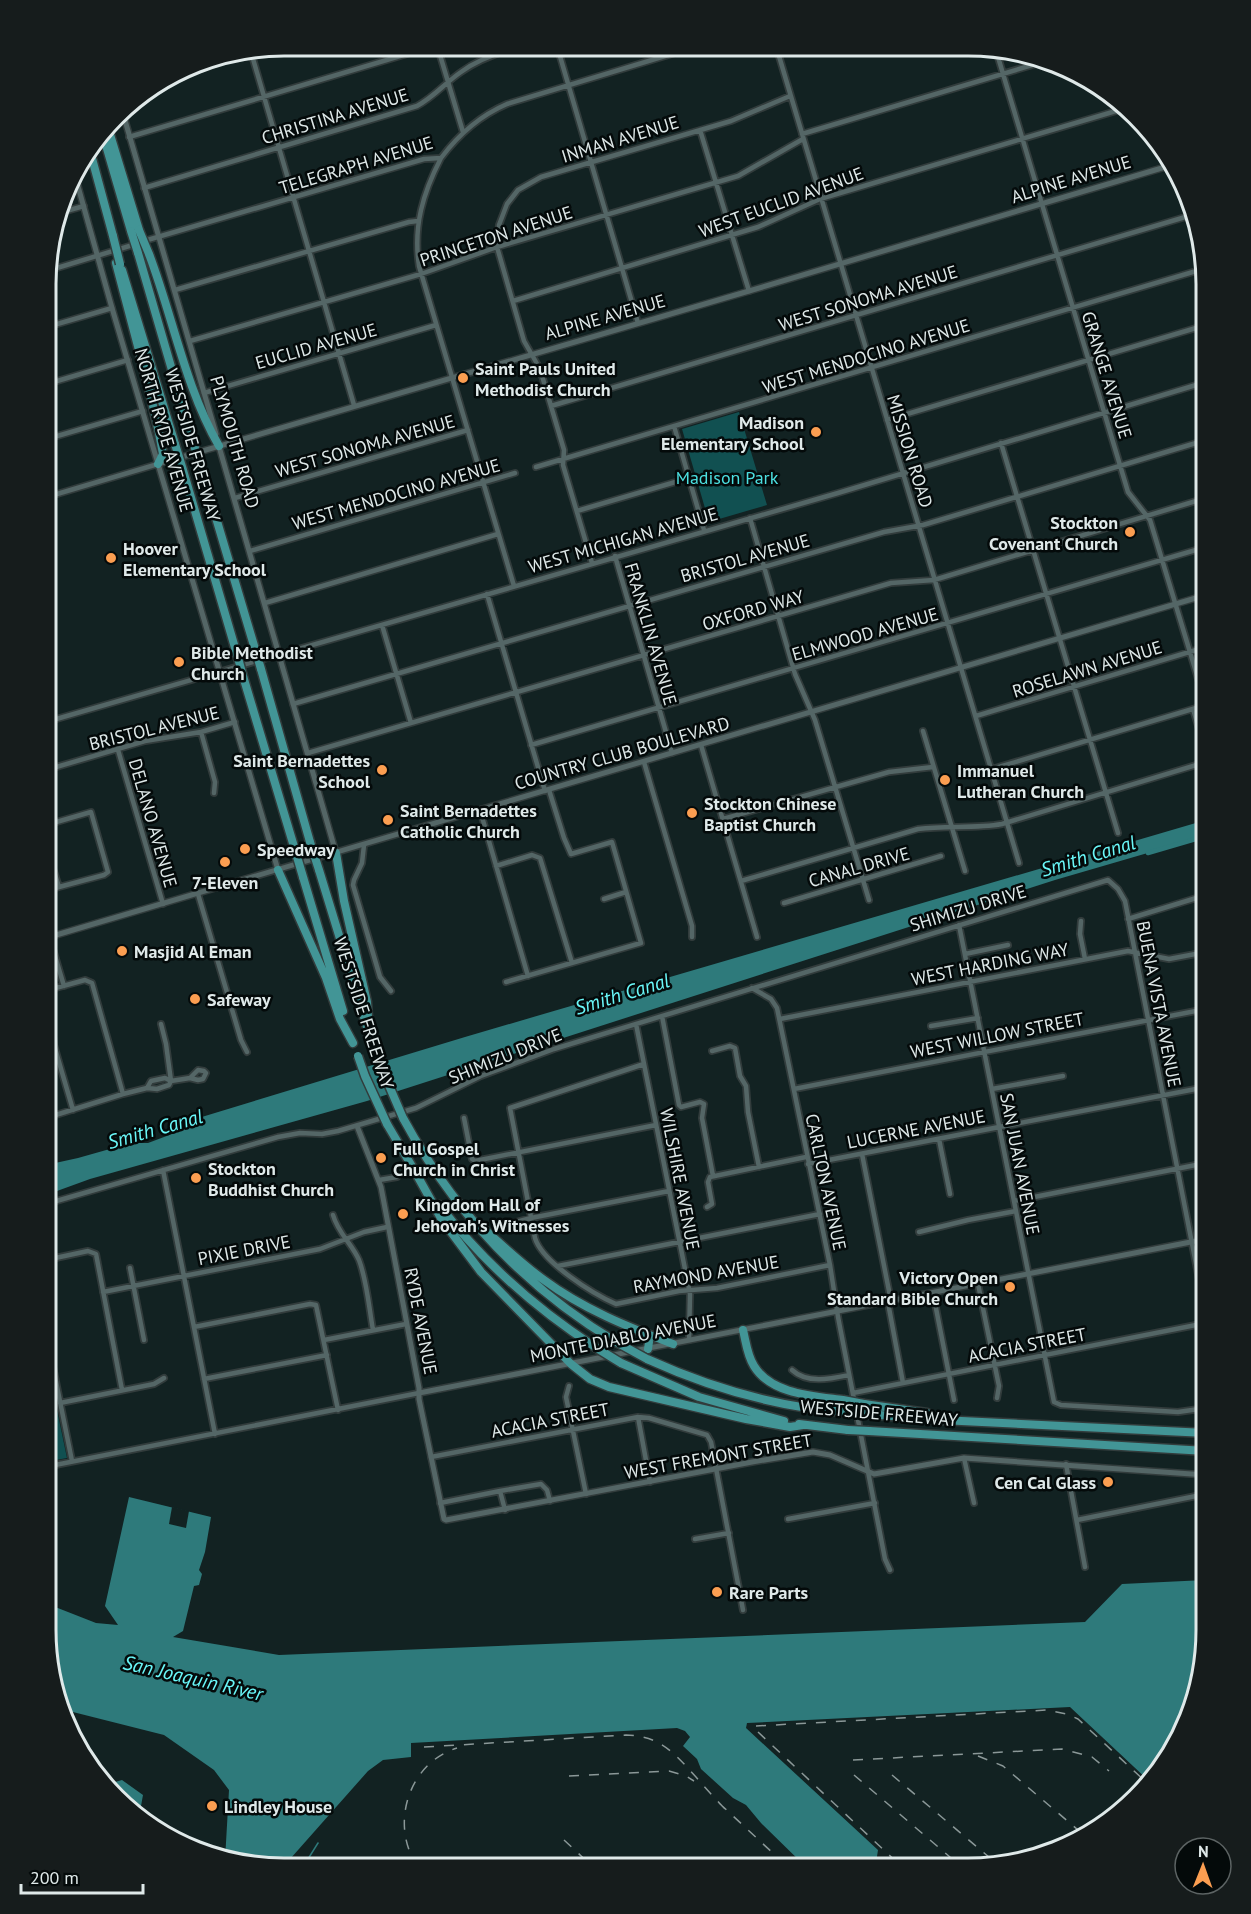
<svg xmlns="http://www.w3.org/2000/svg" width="1251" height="1914" viewBox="0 0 1251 1914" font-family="'PT Sans',sans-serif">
<rect width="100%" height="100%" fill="#122222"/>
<path fill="#115051" d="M739,412L767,505L709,522L682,429Z
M45,1353L67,1458L45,1462Z"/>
<path fill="#2e7a7b" d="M1206,820V836L1055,880L367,1101L90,1179L46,1195V1165L78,1158L131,1143H148L172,1134L182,1123L465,1037Z
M129,1497L211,1517L205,1552L199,1570L202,1574L199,1585L194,1586L183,1631L173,1637L279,1655L1085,1622L1122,1584L1205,1580V1646L1193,1707L1166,1763L1149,1781L1070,1707L747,1723L746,1728L878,1850L876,1863L807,1868L761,1823L746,1805L733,1798L701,1769L697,1759L683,1746L690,1737L685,1731L677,1728L411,1743V1757L383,1760L368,1771L283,1867H253L225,1860L229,1790L214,1770L164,1735L61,1709L45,1630V1603L96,1623L118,1625L105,1606Z
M122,1780L143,1795L139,1817L142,1822L135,1816L134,1809L129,1802C118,1799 114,1798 113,1786L115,1782Z"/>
<path fill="#122222" d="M172,1507L189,1511L186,1528L169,1524Z"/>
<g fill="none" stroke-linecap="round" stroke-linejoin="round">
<path stroke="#2e7a7b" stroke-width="1.5" d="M303,1867L318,1843"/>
<path stroke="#2e7a7b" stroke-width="4.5" d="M1148,853L1206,836"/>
<defs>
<path id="minor" d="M437,45L463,132
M557,46L638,323
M776,46L1019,863
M995,47L1128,492L1150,520L1206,705
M251,52L354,405
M187,67L213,59
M700,130L749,291
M802,134L1049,60
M129,137L437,45
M441,158C423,193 413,226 419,266L514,586
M144,188L417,106C434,97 445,83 461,72C479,59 499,52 521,46
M59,213L84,206
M144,241L424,159L441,158C459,134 479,116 507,104L698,46
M47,271L136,244
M175,290L409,222L418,221
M513,301L758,227L820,199L1126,108
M47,327L112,308
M190,341L421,274L497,247L738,176L803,139
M47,384L128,360
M204,393L436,325
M551,406L1192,215
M887,420L1206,325
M674,426L704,530
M47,439L143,411
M1001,443L1118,833
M536,467L1203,269
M47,497L158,464
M235,498L468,430
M577,511L689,478
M750,518L795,674L815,720L869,900
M250,551L515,473
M615,556L672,753
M592,563L563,465L564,450L540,369L524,341L497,247L499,225L507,204L518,190L541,177L731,121L790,96
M487,594L545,791
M265,603L498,534
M382,625L411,723
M293,704L884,532L923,525L1206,440
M1193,709L1206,752
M976,716L1206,647
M46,722L838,493L1206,382
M923,731L965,871
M201,732L215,782L214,793
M531,745L1206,547
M701,745L757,937
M118,750L163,904
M308,753L891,583L934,580L1206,498
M644,762L692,926V937
M992,769L1206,705
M46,770L145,741L201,732L235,722
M480,810L528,976
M723,819L889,772L933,767
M364,845L362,863L354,880L353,885L380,977L391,991
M46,847L59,887L104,875L108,872L91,812L46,825
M496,866L532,855L540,858L572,963
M741,881L918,829C946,825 974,829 1002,824L1206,762
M46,891L59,887
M198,894L241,1040L247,1052
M604,899L626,892
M784,903L941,856
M1128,919L1206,895
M1081,921L1080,934L1085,959
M959,925L1054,1402L1061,1405L1178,1412L1206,1408
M46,926L64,986
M965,954L1008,945
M506,982L641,943L612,842L571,854L564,838L549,790
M752,988L771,999L777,1008L830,1265L838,1317L885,1559L890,1570
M662,1016L679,1105L681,1107L700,1102L704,1104L702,1118L713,1176
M780,1019L1128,951L1169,959L1206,952
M161,1024L166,1044L171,1081
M636,1024L690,1294L689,1340
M931,1026L978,1018
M712,1051L730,1046L735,1048L740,1076L746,1086L748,1112L759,1167
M644,1064L510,1108L535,1238C542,1262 593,1294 616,1304L679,1291L717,1288L830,1265
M147,1088L151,1081L165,1078L171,1081L190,1078L198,1080L203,1079L206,1073L204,1071L198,1070L190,1078
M794,1089L1206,1009
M992,1089L1063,1076
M73,1110L54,1045L48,992L52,989L85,980L92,983L123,1094
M46,1118L123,1094L147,1088L157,1089L169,1085L171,1081
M464,1118L472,1159L475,1161L656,1125
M939,1139L950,1194
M862,1154L890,1296L889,1308L903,1383
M808,1164L1206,1087
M163,1170L215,1434
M379,1180L397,1177
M1014,1201L1206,1163
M46,1204L278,1137L300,1133L322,1134L338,1131L416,1108L481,1076L554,1049L1108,880L1118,889L1125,901L1206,1315
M707,1207L712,1204L708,1182L710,1177L806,1157
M333,1215C338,1233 352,1244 359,1260C367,1281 369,1308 373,1330
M512,1225L516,1222L531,1218L669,1191
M919,1232L968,1220L1016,1211
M46,1260L88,1251L96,1254L122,1390
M558,1266L820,1214
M130,1268L144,1340
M978,1284L999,1386L997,1398
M103,1292L320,1249L364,1232L387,1227
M933,1293L954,1400
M45,1327L72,1461
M194,1327L310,1304L316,1305L338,1410
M324,1340L406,1324
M792,1370C807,1384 830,1379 849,1375
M204,1379L327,1355
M569,1386L566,1397L586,1494
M853,1393L1206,1323
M60,1403L154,1384L164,1378
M638,1417L650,1482
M431,1457L638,1417L649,1418L707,1435L711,1442L743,1610
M964,1458L974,1503
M1066,1464L1085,1567
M45,1467L419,1393
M500,1491L541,1484L547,1490L550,1501
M440,1503L500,1491L505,1510
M788,1519L875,1503
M1077,1520L1206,1494
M695,1539L729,1533"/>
<path id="tertiary" d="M122,110L216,434
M74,172L112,308L278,870
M218,443L336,853
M158,464L749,291L1172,165
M46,938L1206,595
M357,1126L381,1187L419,1388V1399L444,1519L446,1520L752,1462L813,1452L830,1455L874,1474L964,1458L1206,1475
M419,1393L1206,1239"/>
<path id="motorway" d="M108,128L139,230
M103,135L131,231
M90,151L113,236
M138,253L192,439
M149,254C173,317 185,387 219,446
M116,263L150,392L159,433L163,454L158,464
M122,270L175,444
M200,464L255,649
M183,470L238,658
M261,669L310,842
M243,676L295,850
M336,853L344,901L367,1002L368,1017
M278,870L326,978L340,1019L353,1043
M319,870L375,1053
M303,877L343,1011
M403,1118C454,1212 524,1287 616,1342
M387,1124L420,1180
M418,1177L442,1220L481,1272L571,1364L590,1379L609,1387L746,1419L790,1427L803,1425
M439,1205C483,1262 535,1308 595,1347
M484,1229C503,1246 523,1265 544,1280C583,1309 628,1327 673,1344
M743,1330C746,1342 747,1355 754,1366C771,1394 813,1396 843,1400
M644,1333L649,1342L648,1349
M647,1359C711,1388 775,1407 845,1412
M621,1363L699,1397L784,1421
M864,1404L927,1413L938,1419
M867,1414L941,1420L1206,1433
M799,1424L848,1430
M869,1431L1206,1451"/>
</defs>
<use href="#minor" stroke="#323c3c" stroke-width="8"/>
<use href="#tertiary" stroke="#323c3c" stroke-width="8"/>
<use href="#motorway" stroke="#323c3c" stroke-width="11"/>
<use href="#minor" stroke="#546666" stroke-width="4.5"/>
<use href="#tertiary" stroke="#546666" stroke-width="5"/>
<use href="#motorway" stroke="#429596" stroke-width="8"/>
<path stroke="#8b9898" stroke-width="1.5" stroke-dasharray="10 10" stroke-linecap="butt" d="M756,1726L1047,1710L1067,1714L1078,1719L1147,1783
M758,1732L904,1869
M424,1747L626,1735C661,1736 674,1753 696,1777C705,1788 715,1798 725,1809
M978,1756L1003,1766L1085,1836
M853,1760L1062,1749L1092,1757L1109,1771
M854,1775L964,1869
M892,1775L996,1863
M569,1776L669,1771L686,1776L694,1781
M719,1803L789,1868
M564,1840L594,1868
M566,1864L570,1868
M418,1867C389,1826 408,1763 457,1748"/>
<defs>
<path id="motorway-bridge" d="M139,230L149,254
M131,231L138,253
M113,236L120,264
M192,439L200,464
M175,444L183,470
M255,649L261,669
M238,658L243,676
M310,842L319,870
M295,850L303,877
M375,1053L403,1118
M358,1056L365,1076L387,1124
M616,1342L647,1359
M595,1347L621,1363
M843,1400L864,1404
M845,1412L867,1414
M848,1430L869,1431"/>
</defs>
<use href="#motorway-bridge" stroke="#323c3c" stroke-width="11" stroke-linecap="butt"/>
<use href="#motorway-bridge" stroke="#429596" stroke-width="8"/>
</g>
<g fill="#fb9e51" stroke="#040a0a" stroke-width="2">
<circle cx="463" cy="378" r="6"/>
<circle cx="816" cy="432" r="6"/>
<circle cx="1130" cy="532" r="6"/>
<circle cx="111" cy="558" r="6"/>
<circle cx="179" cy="662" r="6"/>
<circle cx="382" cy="770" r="6"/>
<circle cx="945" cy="780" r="6"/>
<circle cx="692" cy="813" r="6"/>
<circle cx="388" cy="820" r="6"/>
<circle cx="245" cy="849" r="6"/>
<circle cx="225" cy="862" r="6"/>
<circle cx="122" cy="951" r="6"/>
<circle cx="195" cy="999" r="6"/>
<circle cx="381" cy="1158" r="6"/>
<circle cx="196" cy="1178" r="6"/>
<circle cx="403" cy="1214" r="6"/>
<circle cx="1010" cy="1287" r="6"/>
<circle cx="1108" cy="1482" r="6"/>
<circle cx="717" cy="1592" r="6"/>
<circle cx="212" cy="1806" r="6"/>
</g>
<g text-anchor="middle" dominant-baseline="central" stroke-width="5" stroke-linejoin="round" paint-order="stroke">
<g font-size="18" fill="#dfe9e9" stroke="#040a0a">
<text transform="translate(335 116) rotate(-17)">CHRISTINA AVENUE</text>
<text transform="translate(620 139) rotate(-17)">INMAN AVENUE</text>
<text transform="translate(356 165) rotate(-17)">TELEGRAPH AVENUE</text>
<text transform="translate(1071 179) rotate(-17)">ALPINE AVENUE</text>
<text transform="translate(781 202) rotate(-20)">WEST EUCLID AVENUE</text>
<text transform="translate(496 236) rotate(-18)">PRINCETON AVENUE</text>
<text transform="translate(868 298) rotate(-17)">WEST SONOMA AVENUE</text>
<text transform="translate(605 317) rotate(-16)">ALPINE AVENUE</text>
<text transform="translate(316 346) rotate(-16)">EUCLID AVENUE</text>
<text transform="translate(866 356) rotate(-17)">WEST MENDOCINO AVENUE</text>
<text transform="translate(1107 375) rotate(73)">GRANGE AVENUE</text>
<text transform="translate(164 430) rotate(74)">NORTH RYDE AVENUE</text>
<text transform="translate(235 442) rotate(74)">PLYMOUTH ROAD</text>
<text transform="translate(193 445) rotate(74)">WESTSIDE FREEWAY</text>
<text transform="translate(365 446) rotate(-16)">WEST SONOMA AVENUE</text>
<text transform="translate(910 451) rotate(73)">MISSION ROAD</text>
<text transform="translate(396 494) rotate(-16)">WEST MENDOCINO AVENUE</text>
<text transform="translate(623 540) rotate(-16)">WEST MICHIGAN AVENUE</text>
<text transform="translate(745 558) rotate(-16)">BRISTOL AVENUE</text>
<text transform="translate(753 610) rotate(-16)">OXFORD WAY</text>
<text transform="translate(651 634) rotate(74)">FRANKLIN AVENUE</text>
<text transform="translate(865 634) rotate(-16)">ELMWOOD AVENUE</text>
<text transform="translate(1087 669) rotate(-17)">ROSELAWN AVENUE</text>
<text transform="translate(154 728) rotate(-14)">BRISTOL AVENUE</text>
<text transform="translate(622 753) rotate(-16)">COUNTRY CLUB BOULEVARD</text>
<text transform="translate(153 823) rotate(74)">DELANO AVENUE</text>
<text transform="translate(859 867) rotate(-16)">CANAL DRIVE</text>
<text transform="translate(968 908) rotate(-17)">SHIMIZU DRIVE</text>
<text transform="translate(990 964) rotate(-11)">WEST HARDING WAY</text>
<text transform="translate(1159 1004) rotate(79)">BUENA VISTA AVENUE</text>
<text transform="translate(364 1013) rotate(72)">WESTSIDE FREEWAY</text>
<text transform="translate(997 1035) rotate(-11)">WEST WILLOW STREET</text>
<text transform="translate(505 1056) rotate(-22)">SHIMIZU DRIVE</text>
<text transform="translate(916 1129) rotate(-11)">LUCERNE AVENUE</text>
<text transform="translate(1020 1164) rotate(79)">SAN JUAN AVENUE</text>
<text transform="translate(680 1179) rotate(79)">WILSHIRE AVENUE</text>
<text transform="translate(826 1182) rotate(78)">CARLTON AVENUE</text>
<text transform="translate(244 1250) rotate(-11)">PIXIE DRIVE</text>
<text transform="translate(706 1274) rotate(-10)">RAYMOND AVENUE</text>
<text transform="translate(421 1321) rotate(79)">RYDE AVENUE</text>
<text transform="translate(623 1338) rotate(-11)">MONTE DIABLO AVENUE</text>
<text transform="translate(1027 1345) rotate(-11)">ACACIA STREET</text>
<text transform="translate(879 1413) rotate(5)">WESTSIDE FREEWAY</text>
<text transform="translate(550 1420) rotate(-11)">ACACIA STREET</text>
<text transform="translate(718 1456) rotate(-10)">WEST FREMONT STREET</text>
</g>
<g font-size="18" font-weight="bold" fill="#dfe9e9" stroke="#040a0a" text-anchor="start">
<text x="475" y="368">Saint Pauls United<tspan x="475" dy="21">Methodist Church</tspan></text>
<text x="804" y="422" text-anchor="end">Madison<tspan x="804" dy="21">Elementary School</tspan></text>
<text x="1118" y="522" text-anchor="end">Stockton<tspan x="1118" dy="21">Covenant Church</tspan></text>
<text x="123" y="548">Hoover<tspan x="123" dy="21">Elementary School</tspan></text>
<text x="191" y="652">Bible Methodist<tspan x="191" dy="21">Church</tspan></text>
<text x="370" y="760" text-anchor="end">Saint Bernadettes<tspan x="370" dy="21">School</tspan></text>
<text x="957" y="770">Immanuel<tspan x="957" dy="21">Lutheran Church</tspan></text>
<text x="704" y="803">Stockton Chinese<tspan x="704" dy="21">Baptist Church</tspan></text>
<text x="400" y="810">Saint Bernadettes<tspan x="400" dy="21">Catholic Church</tspan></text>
<text x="257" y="849">Speedway</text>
<text x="225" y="882" text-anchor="middle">7-Eleven</text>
<text x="134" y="951">Masjid Al Eman</text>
<text x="207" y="999">Safeway</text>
<text x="393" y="1148">Full Gospel<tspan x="393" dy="21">Church in Christ</tspan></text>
<text x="208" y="1168">Stockton<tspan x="208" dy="21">Buddhist Church</tspan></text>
<text x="415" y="1204">Kingdom Hall of<tspan x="415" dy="21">Jehovah's Witnesses</tspan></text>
<text x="998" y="1277" text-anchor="end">Victory Open<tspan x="998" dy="21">Standard Bible Church</tspan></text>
<text x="1096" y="1482" text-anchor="end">Cen Cal Glass</text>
<text x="729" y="1592">Rare Parts</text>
<text x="224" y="1806">Lindley House</text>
</g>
<g font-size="18" fill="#4ce0e1" stroke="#040a0a">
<text x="727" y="477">Madison Park</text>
</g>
<g font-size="20" font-style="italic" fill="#6af8f9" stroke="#040a0a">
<text transform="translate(1088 856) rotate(-17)">Smith Canal</text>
<text transform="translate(622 994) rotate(-17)">Smith Canal</text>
<text transform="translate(155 1129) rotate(-16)">Smith Canal</text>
<text transform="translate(193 1678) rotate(13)">San Joaquin River</text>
</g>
</g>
<path d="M0 0H1251V1914H0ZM284 56H968A228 228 0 0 1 1196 284V1630A228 228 0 0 1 968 1858H284A228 228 0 0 1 56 1630V284A228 228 0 0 1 284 56Z" fill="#161c1c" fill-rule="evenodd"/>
<path fill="none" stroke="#dfe9e9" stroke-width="3" d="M284 56H968A228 228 0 0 1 1196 284V1630A228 228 0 0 1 968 1858H284A228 228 0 0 1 56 1630V284A228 228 0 0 1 284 56Z"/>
<g transform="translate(1203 1866) rotate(1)"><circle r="28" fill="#040a0a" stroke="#5c6363" stroke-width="1.5"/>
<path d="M0-4.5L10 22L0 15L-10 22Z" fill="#fb9e51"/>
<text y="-9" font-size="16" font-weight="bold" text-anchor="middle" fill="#dfe9e9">N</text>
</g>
<path d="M21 1884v9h122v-9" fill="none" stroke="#dfe9e9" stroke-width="3"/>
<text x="30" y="1884" font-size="18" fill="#dfe9e9" stroke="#040a0a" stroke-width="4.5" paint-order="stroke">200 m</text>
</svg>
